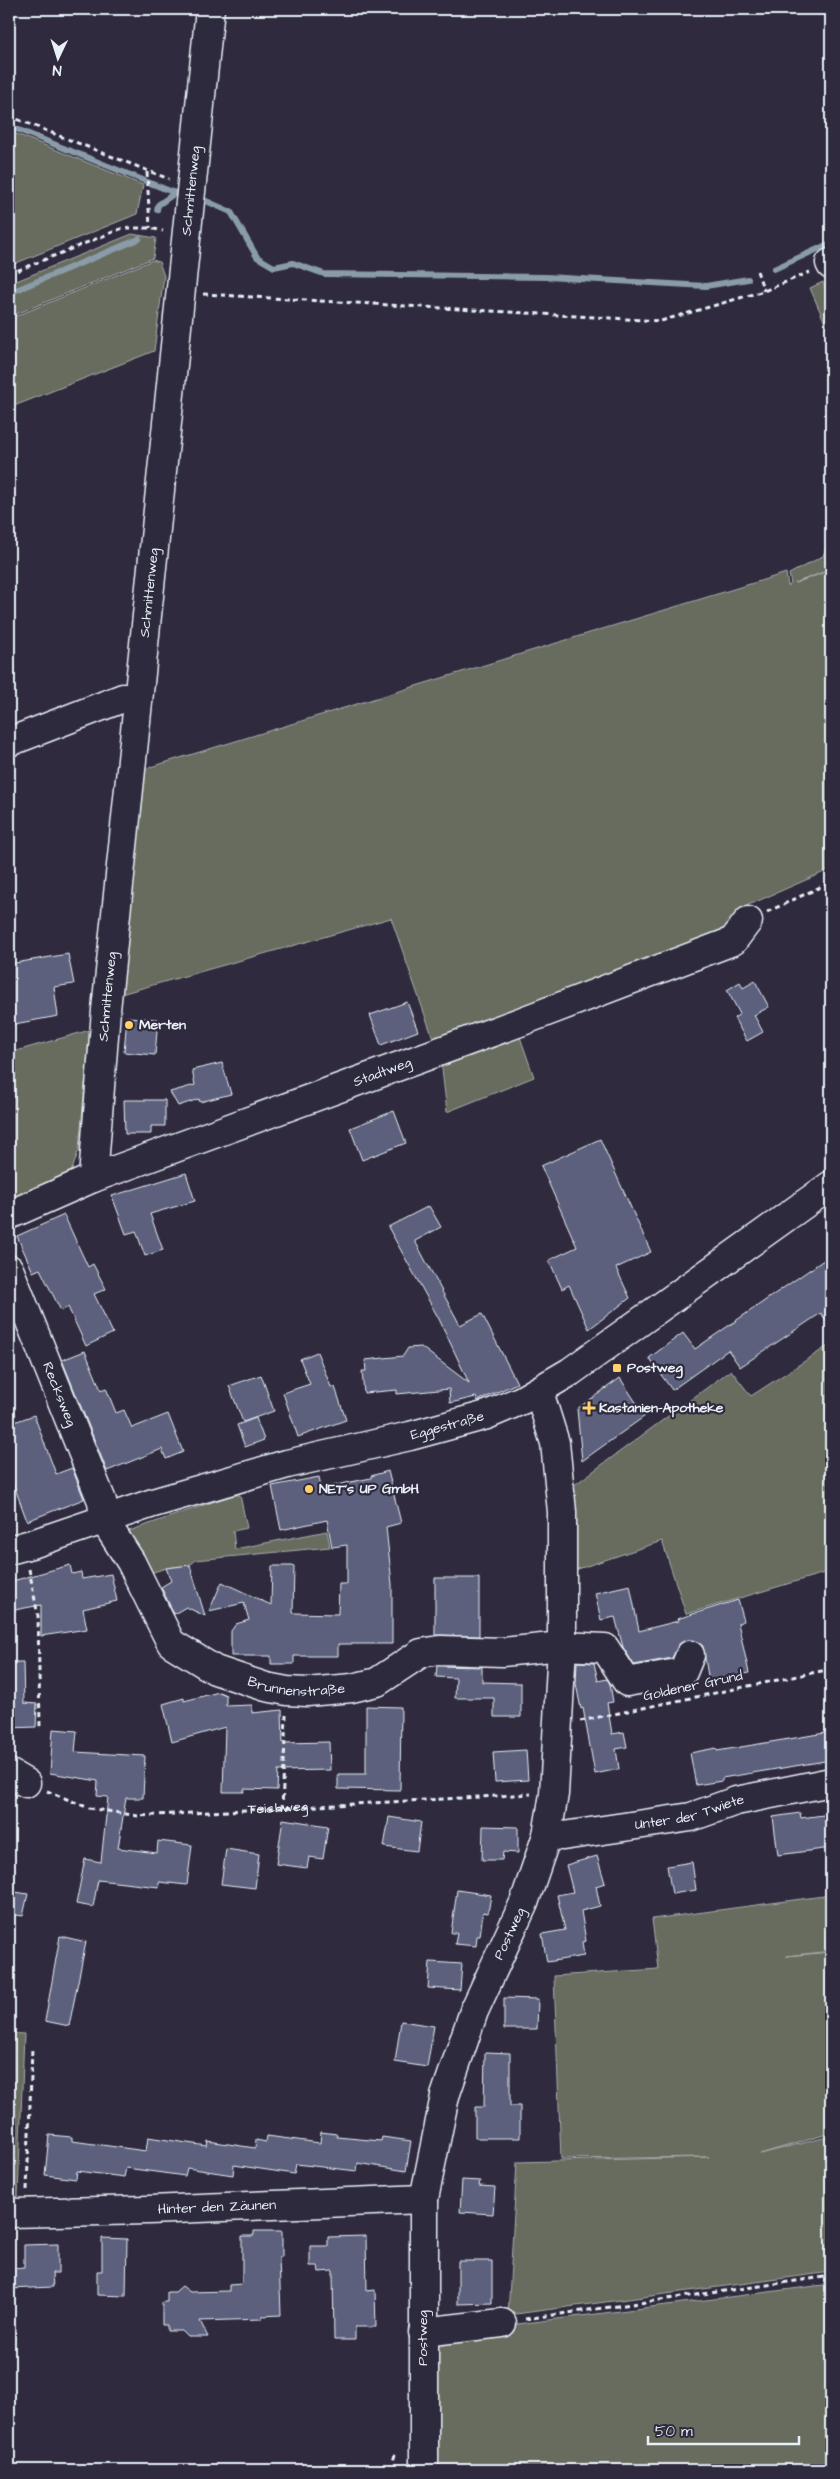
<svg xmlns="http://www.w3.org/2000/svg" width="840" height="2479" viewBox="0 0 840 2479" font-family="'Architects Daughter',sans-serif">
<rect width="100%" height="100%" fill="#2f2a3d"/>
<filter id="ink" filterUnits="userSpaceOnUse"><feTurbulence type="fractalNoise" baseFrequency=".02" numOctaves="2"/><feDisplacementMap in="SourceGraphic" scale="10" xChannelSelector="R" yChannelSelector="G"/><feConvolveMatrix kernelMatrix="1 2 1 2 8 2 1 2 1" color-interpolation-filters="sRGB"/></filter>
<g filter="url(#ink)">
<path fill="#686c5f" stroke="#a8aeac" d="M9,131L143,185L137,214L9,266Z
M132,234L156,238L153,258L9,317V284Z
M153,260L159,262L164,276L154,351L9,408V319Z
M823,282L831,301V337L810,288Z
M831,535V569L795,583L831,570V869L744,907L725,933L435,1044L391,918L121,994L144,769L786,573L788,586L791,584L789,574L823,556Z
M90,1030L79,1149L71,1173L9,1202V1053Z
M519,1034L534,1077L447,1112L441,1061Z
M831,1344V1571L686,1614L662,1541L575,1570L573,1486L731,1370L751,1396Z
M233,1495H240L247,1528L233,1531L235,1549L327,1531L330,1547L196,1560L190,1565L166,1568L144,1575L126,1532Z
M831,1895V1951L786,1956L831,1952V2133L760,2154L831,2136V2272L508,2315L517,2162L709,2157L561,2159L554,1976L658,1969L652,1919Z
M9,2033L24,2034L18,2196H9Z
M831,2284V2470H430L432,2335Z
M238,2466L349,2468V2470H239Z"/>
<g fill="none" stroke-linecap="round" stroke-linejoin="round">
<path stroke="#8a9ca9" stroke-width="6" d="M9,126L175,193
M204,200L231,212L257,257L274,267L293,263L324,274L546,277L706,286L748,279
M157,210L158,205L175,193
M774,269L831,243
M9,293L139,239"/>
</g>
<path fill="#5b607c" stroke="#e8f1f8" d="M68,954L74,984L54,987L58,1016L9,1025V964Z
M755,981L769,1007L754,1015L763,1032L747,1041L734,1018L740,1014L727,990L740,982L743,988Z
M407,1002L418,1031L381,1045L370,1015Z
M127,1017L158,1019L155,1055L124,1052Z
M222,1063L231,1094L200,1102L199,1099L178,1106L170,1092L195,1085L192,1070Z
M124,1100H165V1126H151V1134H125Z
M394,1111L406,1143L362,1160L350,1128Z
M600,1139L651,1252L616,1268L630,1298L589,1329L569,1285L562,1289L549,1260L577,1247L541,1166Z
M186,1173L195,1201L150,1214L163,1250L145,1256L136,1231L126,1234L112,1196Z
M429,1206L441,1227L415,1241L460,1325L482,1314L517,1383L478,1401L476,1397L450,1403L449,1389L397,1394V1390L364,1393L362,1371H366L365,1360L403,1356L408,1348L421,1347L469,1383L439,1319L388,1227Z
M64,1215L88,1267L93,1264L106,1289L94,1294L113,1333L86,1346L68,1307L61,1311L40,1269L33,1272L17,1236Z
M831,1255V1328L821,1313L740,1367L728,1350L672,1390L649,1358L683,1333L695,1349Z
M85,1351L101,1390L106,1388L116,1413L124,1410L132,1428L168,1414L183,1452L166,1459L162,1449L107,1471L62,1360Z
M317,1352L331,1387H335L346,1420L298,1437L283,1393L310,1384L300,1359Z
M261,1375L274,1411L243,1422L229,1386Z
M620,1378L645,1416L582,1461L577,1409Z
M34,1415L56,1474L72,1468L84,1499L27,1521L9,1472V1424Z
M256,1418L264,1440L245,1447L237,1425Z
M388,1471L401,1523L386,1527L392,1584V1644H338V1656H294V1664H271V1656H231V1631L236,1624L249,1620L244,1603L209,1611L222,1582L271,1605L272,1566H294L293,1613L338,1614L339,1584H347V1545L332,1547L327,1520L281,1530L272,1486L319,1477L321,1488L371,1478V1476Z
M70,1565L72,1574L81,1572L82,1579L111,1574L117,1601L83,1609L87,1629L41,1636V1605L9,1611V1582Z
M190,1565L205,1616L186,1607L174,1614L161,1587L171,1581L166,1568Z
M435,1578H479V1636L435,1635Z
M630,1585L639,1631L678,1621L677,1619L738,1600L744,1621L738,1623L749,1673L709,1682L703,1646L696,1641L688,1640L680,1643L672,1658L634,1665L623,1647L615,1617L601,1620L595,1593Z
M9,1662H23L24,1703L37,1704L36,1727L9,1728Z
M577,1662L594,1663L598,1681L607,1679L610,1684L613,1702L607,1703L612,1734L624,1732L627,1747L616,1749L619,1769L595,1774L583,1708L581,1709L576,1684Z
M437,1666L482,1667V1682L521,1683V1717H494V1698H455L456,1678L436,1677Z
M219,1692L226,1695V1706L252,1705V1713L282,1710L283,1743L329,1742L330,1770L278,1771L277,1790L244,1789V1792H223L225,1727L172,1742L163,1704L184,1698V1701Z
M366,1706L401,1707L400,1790L338,1789V1774H366Z
M53,1729L77,1731L75,1752L145,1756L143,1798H126L118,1848L157,1853L158,1841L192,1845L187,1885L159,1882V1887L98,1880L93,1907L76,1904L85,1859L101,1862L108,1797L97,1796L98,1781L50,1773Z
M831,1732V1760L722,1778V1781L696,1785L690,1753L716,1748L717,1751Z
M526,1750L528,1780L495,1782L493,1752Z
M800,1813L801,1818L831,1814V1848L778,1855L773,1817Z
M389,1817L421,1822L417,1851L384,1847Z
M283,1819L328,1826L323,1859L309,1857L307,1868L276,1864Z
M483,1826L518,1827V1853L503,1852L502,1860H482Z
M226,1849L259,1854L255,1888L221,1884Z
M597,1856L605,1883L596,1886L600,1906L581,1911L586,1941L582,1942L584,1956L547,1962L542,1934L565,1930L557,1895L573,1892L566,1865Z
M692,1862L696,1890L672,1894L667,1866Z
M457,1890L491,1895L488,1913L483,1912L480,1936H477L476,1946L455,1944L457,1933H451Z
M9,1891L28,1894L23,1916L9,1914Z
M60,1936L86,1942L69,2026L45,2021Z
M430,1962L462,1964L460,1990L428,1988Z
M504,1998L538,1999L537,2029H504Z
M401,2021L434,2026L427,2067L395,2062Z
M485,2052L510,2053V2106H520V2138H475V2107H484Z
M321,2132L337,2134V2137L381,2141L382,2137L411,2141L406,2171L358,2163L357,2171L296,2164L294,2174L234,2165L233,2175L187,2168L185,2176L126,2168L124,2177L77,2171L76,2179L45,2175L49,2135L72,2137V2141L146,2151L148,2137L207,2146L208,2141L255,2148L256,2140L266,2142L267,2136L320,2143Z
M462,2180L480,2181L479,2186L495,2187L493,2214L460,2212Z
M254,2231H282V2257H279L281,2315L262,2316V2319L200,2321L208,2337H188L182,2331H167V2325H162V2302H167V2292H175L182,2286L190,2292L229,2291V2285L242,2284V2236H254Z
M366,2236L367,2291L375,2290L376,2327H355V2340H334L333,2271L319,2272L318,2266H310V2246H328V2237Z
M102,2238L127,2239L126,2296L97,2295V2271H102Z
M58,2244V2273H52L53,2287L9,2289V2269L24,2268V2245Z
M458,2261H492V2303L458,2304Z"/>
<g fill="none" stroke-linecap="round" stroke-linejoin="round">
<defs>
<g id="minor">
<path d="M830,263L831,265"/>
<path d="M9,742L123,698L138,700"/>
<path id="s2" d="M93,1178L106,1010L210,9"/>
<path id="s3" d="M9,1215L93,1178L520,1022L733,941L748,921"/>
<path id="s4" d="M9,1269L102,1501L104,1520L131,1562L171,1643L215,1670L266,1687L287,1691L307,1692L352,1688L377,1682L421,1653L440,1650L502,1652L562,1646L605,1648L627,1682L683,1672L690,1655"/>
<path d="M9,1773L26,1783"/>
<path id="s5" d="M547,1835L563,1836L691,1817L736,1801L831,1782"/>
<path id="s6" d="M9,2213L149,2210L424,2199"/>
<path d="M423,2332L502,2323"/>
<path id="s7" d="M424,2470V2199L445,2096L474,2011L524,1903L547,1835L554,1794L562,1646V1512L555,1443L539,1392"/>
</g>
<g id="major">
<path id="s8" d="M9,1550L35,1543L153,1503L287,1464L410,1436L487,1415L522,1400L570,1372L831,1185"/>
</g>
</defs>
<use href="#minor" stroke="#e8f1f8" stroke-width="31"/>
<use href="#major" stroke="#e8f1f8" stroke-width="31"/>
<g stroke="#e8f1f8" stroke-width="3" stroke-dasharray="5 4" stroke-linecap="butt">
<path d="M9,116L169,179"/>
<path d="M147,172L150,228"/>
<path d="M757,271L764,291"/>
<path d="M9,274L123,228H150L163,231"/>
<path d="M203,294L661,321L764,291L810,272"/>
<path d="M767,912L831,882"/>
<path d="M29,1569L38,1616L40,1727"/>
<path d="M580,1721L831,1669"/>
<path id="s1" d="M47,1791L89,1808L138,1816L531,1794"/>
<path d="M282,1809L286,1715"/>
<path d="M27,2190L32,2048"/>
<path d="M525,2319L831,2276"/>
<path d="M391,2468L396,2451"/>
</g>
<use href="#minor" stroke="#2f2a3d" stroke-width="28"/>
<use href="#major" stroke="#2f2a3d" stroke-width="28"/>
</g>
</g>
<g fill="#ffd166" stroke="#2f2a3d" stroke-width="2">
<circle cx="129" cy="1025" r="5"/>
<rect x="612" y="1363" width="10" height="10" rx="2.5"/>
<path d="M586.5 1400.5h5v5h5v5h-5v5h-5v-5h-5v-5h5z"/>
<circle cx="309" cy="1489" r="5"/>
</g>
<g text-anchor="middle" dominant-baseline="central" stroke-width="4.5" stroke-linejoin="round" paint-order="stroke">
<g font-size="14" fill="#e8f1f8" stroke="#2f2a3d">
<text stroke="none"><textPath href="#s2" startOffset="992">Schmittenweg</textPath></text>
<text stroke="none"><textPath href="#s2" startOffset="588">Schmittenweg</textPath></text>
<text stroke="none"><textPath href="#s2" startOffset="182">Schmittenweg</textPath></text>
<text stroke="none"><textPath href="#s3" startOffset="400">Stadtweg</textPath></text>
<text stroke="none"><textPath href="#s4" startOffset="135">Recksweg</textPath></text>
<text stroke="none"><textPath href="#s8" startOffset="456">Eggestraße</textPath></text>
<text stroke="none"><textPath href="#s4" startOffset="545">Brunnenstraße</textPath></text>
<text transform="translate(693 1686) rotate(-12)">Goldener Grund</text>
<text stroke="none"><textPath href="#s1" startOffset="235">Teichweg</textPath></text>
<text stroke="none"><textPath href="#s5" startOffset="145">Unter der Twiete</textPath></text>
<text stroke="none"><textPath href="#s7" startOffset="551">Postweg</textPath></text>
<text stroke="none"><textPath href="#s6" startOffset="208">Hinter den Zäunen</textPath></text>
<text transform="translate(423 2338) rotate(-90)">Postweg</text>
</g>
<g font-size="14" font-weight="bold" fill="#e8f1f8" stroke="#2f2a3d" text-anchor="start">
<text x="139" y="1025">Merten</text>
<text x="627" y="1368">Postweg</text>
<text x="599" y="1408">Kastanien-Apotheke</text>
<text x="319" y="1489">NET's UP GmbH</text>
</g>
</g>
<rect width="840" height="2479" fill="none" stroke="#2f2a3d" stroke-width="30"/>
<rect x="15" y="15" width="810" height="2449" fill="none" stroke="#e8f1f8" stroke-width="2" filter="url(#ink)"/>
<g transform="translate(58 58) rotate(184)" stroke="#2f2a3d" stroke-width="4" paint-order="stroke">
<path d="M0-4L9 19L0 12L-9 19Z" fill="#e8f1f8"/>
<text y="-8" font-size="14" font-weight="bold" text-anchor="middle" fill="#e8f1f8">N</text>
</g>
<path d="M648 2436v8h151v-8" fill="none" stroke="#e8f1f8" stroke-width="2.5"/>
<text x="655" y="2436" font-size="15" fill="#e8f1f8" stroke="#2f2a3d" stroke-width="4" paint-order="stroke">50 m</text>
</svg>
